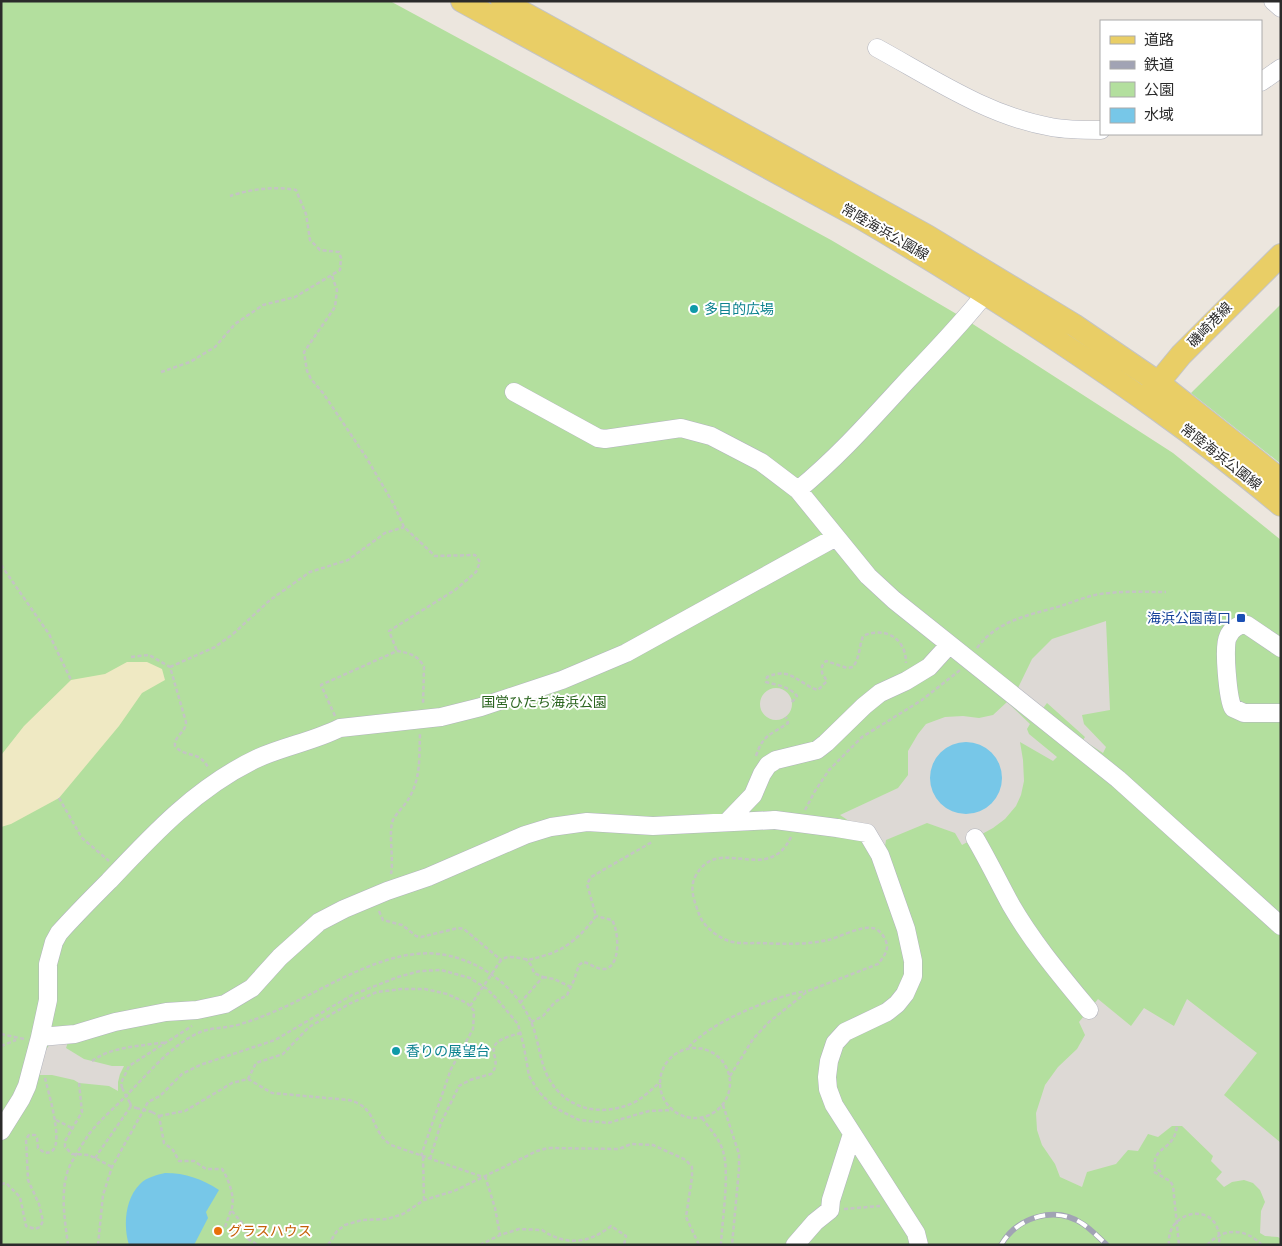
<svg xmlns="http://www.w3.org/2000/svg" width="1282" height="1246" viewBox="0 0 1282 1246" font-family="'Varela Round','Noto Sans JP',sans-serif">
<rect width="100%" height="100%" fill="#ece6de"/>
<path fill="#b3df9e" d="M1,1H390L831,240L965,319L1173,453L1281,540V1245H1Z
M1281,304V464L1191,393Z"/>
<path fill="#efe9c3" d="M127,662H147L162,669L165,680L142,693L119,726L59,798L11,824L1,827L2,754L24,726L71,680L105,674Z"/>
<path fill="#ddd9d5" d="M1106,621L1110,710L1082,715L1084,724L1106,747L1103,753L1083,740L1085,737L1047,703L1041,711L1017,690L1032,659L1052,639Z
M760 704a16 16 0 1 1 32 0a16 16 0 1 1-32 0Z
M1007,702L1030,724L1027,729L1029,734L1057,757L1053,761L1020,742L1023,760L1024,781L1021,795L1016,806L1005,819L993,828L962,845L955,833L927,823L886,840L884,853L867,833L840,815L898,788L908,775V751L918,734L926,724L945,717L963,716L979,718L993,715Z
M1098,999L1131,1026L1144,1008L1174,1026L1187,999L1257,1053L1224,1095L1281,1143V1239L1278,1237L1265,1236L1260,1233L1261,1211L1265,1202L1260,1190L1253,1183L1244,1180L1232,1182L1224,1187L1216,1179L1222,1172L1211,1161L1213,1156L1182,1126H1172L1158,1137L1148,1134L1138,1151L1128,1150L1116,1164L1087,1172L1082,1187L1060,1177L1055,1164L1042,1145L1037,1130L1036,1113L1045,1085L1058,1067L1077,1049L1085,1035L1079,1022Z
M68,1042L66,1048L84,1059L112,1066H124L120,1074L118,1082V1091L109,1086L79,1083L74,1080L52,1075H40L43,1054L50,1044Z"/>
<path fill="#77c7e8" d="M930 778a36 36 0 1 1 72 0a36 36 0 1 1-72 0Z
M165,1173C186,1173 202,1179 219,1190L206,1212L208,1218L194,1245H129C123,1226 125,1199 140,1184C147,1177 157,1175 165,1173Z"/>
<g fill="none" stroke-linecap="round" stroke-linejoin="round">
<defs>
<path id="minor" d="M1273,1L1281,8
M877,48C932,78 988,116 1051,127C1067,130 1084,130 1101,130
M1261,82L1281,68
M514,392L598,438L605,439L681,428L711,436L761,462L798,490L868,576L894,600L1118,779L1281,926
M798,490C838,457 868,423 903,385C931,355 960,326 985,294
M1281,648L1247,625C1239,624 1231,629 1228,637C1223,646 1228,699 1233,708L1244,713H1281
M727,822L753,795L762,774L768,765L776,760L817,750L826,743L864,706L880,693L906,681L929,667L949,645
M837,828L867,833L880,855L906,929L913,961V976L905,994L897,1004L887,1012L845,1032L835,1043L829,1061L827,1077L828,1089L834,1105L916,1233L919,1245
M975,838C988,860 999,883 1011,905C1033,943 1061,976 1089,1010
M40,1037L48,1000V964L54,942L59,933C75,915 92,898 109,881C154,833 198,786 258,758C285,746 314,741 340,728L441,717L481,707L562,680L626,653L836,537
M1,1131L21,1099L27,1086L40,1037L75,1034L115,1022L166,1012L197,1010L225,1004L252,988L280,957L319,922L344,909L387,891L428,877L525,835L551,827L587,822L653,826L775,820
M795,1245L815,1222L830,1210L831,1200L852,1134"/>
<path id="major" d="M462,1L859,217C914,249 969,283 1023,318C1112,376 1199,436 1281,505
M502,1L927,236L1074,325L1159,383L1281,480
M1149,394L1181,355L1281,255"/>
</defs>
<use href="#minor" stroke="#b2b4be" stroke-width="19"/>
<use href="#major" stroke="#c4c4c4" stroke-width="24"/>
<path stroke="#c4c4c4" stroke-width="2.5" stroke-dasharray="4 2.5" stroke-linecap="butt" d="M332,276L337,290L335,307L304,352L307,371L311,379L323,393L366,457L393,503L404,527L435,556L475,555L480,562L476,572L455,590L389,631L397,651
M161,372L190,362L215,347L235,324L263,305L295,297L340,270L341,258L339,252L320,250L310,240L306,214L296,190C275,186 251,189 230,196
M1,565L49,634L71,680
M977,648C997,620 1030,615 1061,606C1076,601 1092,594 1109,593C1127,591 1147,592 1166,592
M131,657L149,655L170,667L186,722C186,733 174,735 175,746C186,759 199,749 209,769
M170,667L215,647L233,634L270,600L310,572L348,560L385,533L404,527
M792,702L797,696C790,687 777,685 766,682L767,677C791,666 798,684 818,690L827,681L822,673V666L826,661L847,668L853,667C860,657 859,647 863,636C885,626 906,638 906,663
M335,716L321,685L397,651C409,653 418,655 424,667L423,705
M756,756C763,734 771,735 788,723L786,717
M59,798L82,838L109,861
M805,810L815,791L829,770L862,737L922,700L960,670
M391,874C394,858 388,832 393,820C397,812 405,806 409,798C421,778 419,757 420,734
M379,911L383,920L402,925L416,936L421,937L458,928L464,929L501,960
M499,963C507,951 521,961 532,959C540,957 551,954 559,950C574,942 586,930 596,916L587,884L591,877L652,842
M543,977L554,979L571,987
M520,1003L543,977L534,973L531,965L526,959
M531,1022L543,1016L555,1002L567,995L574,980L579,965L583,962C590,963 597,970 605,969C621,966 619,931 612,920L596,916
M1,1034L24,1039
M1,1046L16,1040
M689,1047C709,1023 774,996 806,991
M660 1083a35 35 0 1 1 70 0a35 35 0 1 1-70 0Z
M92,1061C112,1046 143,1046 167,1042
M730,1076L753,1039L769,1022L808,991L878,964C882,959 887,953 887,947C887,939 880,929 872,928C860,926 840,937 828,940C805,945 782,944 759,943C750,943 738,944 729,941C717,937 703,926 699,914C695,903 689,889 695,877C718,832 767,887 791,837
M248,1079L272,1093L349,1100C379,1108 369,1130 391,1145L483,1177
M79,1083L82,1112L65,1141V1147L72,1154L89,1155L112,1167
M122,1088L121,1083L129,1066L192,1026
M130,1103L131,1106L136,1108
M723,1105L739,1154V1169L732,1245
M152,1112L159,1116L164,1143L173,1150L179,1161H194L206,1169H222C229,1179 236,1200 231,1210L242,1223L248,1239L258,1245
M159,1116L185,1111L232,1083L248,1079L256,1063L283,1054L309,1027L351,1003L377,992L401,989H425L447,994L467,1003L474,1011L473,1029L451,1069L421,1156
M702,1118C710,1129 719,1138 723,1151C730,1174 722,1219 721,1245
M56,1120L72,1128
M423,1157L424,1200
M95,1158L131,1106
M430,1159L441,1123L459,1086L470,1080L491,1074C507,1056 472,1045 521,1033
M1154,1172L1170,1181L1173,1186L1179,1245
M1161,1172L1155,1168C1152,1145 1174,1152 1177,1126
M485,1176L495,1208L500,1235
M1,1184L6,1183L20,1197L26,1226L35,1229L40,1227L43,1221L39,1204L28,1180L26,1139L29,1135H35L37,1138L38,1148L45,1153C49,1152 50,1153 53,1150C63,1140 48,1091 45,1078
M844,1209L880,1206
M225,1227L231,1210
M68,1245C65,1221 60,1194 68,1170C73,1158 82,1145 89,1134C99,1121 113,1109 124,1098C146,1076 173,1042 203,1031C216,1027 231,1028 244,1023C260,1018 276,1011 291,1004C334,983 390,948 439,954C478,959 517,986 532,1024C539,1042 540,1063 549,1079C567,1110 601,1117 633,1103C643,1098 651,1090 659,1083
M98,1245L103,1195L112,1167L148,1102L160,1096L182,1074L200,1065L275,1040L352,995L398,977L420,971L441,970L470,978L487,989L496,998L518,1024L524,1047L529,1076L539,1092L554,1107L563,1112L579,1120L608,1123L649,1111L672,1110
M328,1245L337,1231L345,1225L362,1220L387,1219L403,1214L424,1200L454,1191L537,1151L548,1148L619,1149L631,1144L653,1145L686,1160L692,1167V1177L686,1217L699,1245
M480,1245L500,1235L519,1229L542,1230C566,1246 588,1244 611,1226L626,1236L624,1245
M1169,1245C1165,1208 1224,1199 1219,1245
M1207,1245C1224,1227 1245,1228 1262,1245"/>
<use href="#minor" stroke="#fff" stroke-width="18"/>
<use href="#major" stroke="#e9ce66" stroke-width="22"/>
<defs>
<path id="rail" d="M1001,1245C1017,1217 1055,1205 1083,1224C1092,1230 1099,1238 1107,1245"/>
</defs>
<use href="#rail" stroke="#a1a3b4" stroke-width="5.5"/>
<use href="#rail" stroke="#fff" stroke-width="4" stroke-dasharray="11" stroke-linecap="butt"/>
<defs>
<path id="minor-bridge" d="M775,820L837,828"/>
</defs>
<use href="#minor-bridge" stroke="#b2b4be" stroke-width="19" stroke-linecap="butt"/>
<path stroke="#c4c4c4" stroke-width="2.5" stroke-dasharray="4 2.5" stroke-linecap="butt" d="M470,1006L499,963
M122,1088L130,1103
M136,1108L152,1112"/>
<use href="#minor-bridge" stroke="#fff" stroke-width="18"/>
</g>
<g fill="#0f9aa8" stroke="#fff" stroke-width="2">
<circle cx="694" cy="309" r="5"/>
<circle cx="396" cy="1051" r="5"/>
</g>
<rect fill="#1a4fb4" stroke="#fff" stroke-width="2" x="1236" y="613" width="10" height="10" rx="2.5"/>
<circle fill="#e8710a" stroke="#fff" stroke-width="2" cx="218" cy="1231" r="5"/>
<g text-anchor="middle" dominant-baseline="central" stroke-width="4" stroke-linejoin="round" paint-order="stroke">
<g font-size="14" fill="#2b2b2b" stroke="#fff">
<text transform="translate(885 232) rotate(30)">常陸海浜公園線</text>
<text transform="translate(1210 325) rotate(-46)">磯崎港線</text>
<text transform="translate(1221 457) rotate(38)">常陸海浜公園線</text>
</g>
<g font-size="14" fill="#0d838f" stroke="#fff" text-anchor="start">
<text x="704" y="309">多目的広場</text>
<text x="406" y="1051">香りの展望台</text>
</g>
<g font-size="14" fill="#164399" stroke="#fff" text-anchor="end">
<text x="1231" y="618">海浜公園南口</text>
</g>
<g font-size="14" fill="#2b651f" stroke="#fff">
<text x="544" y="702">国営ひたち海浜公園</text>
</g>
<g font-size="14" fill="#c56008" stroke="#fff" text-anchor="start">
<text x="228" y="1231">グラスハウス</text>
</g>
</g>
<rect width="1282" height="1246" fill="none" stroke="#2b2b2b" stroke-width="5"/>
<rect x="1100" y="20" width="162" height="115" fill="#ffffff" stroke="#aaaaaa"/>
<rect x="1110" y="36" width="25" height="8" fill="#e9ce66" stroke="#aaaaaa"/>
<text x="1144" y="45" font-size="15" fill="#2b2b2b">道路</text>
<rect x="1110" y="61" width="25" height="8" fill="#a1a3b4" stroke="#aaaaaa"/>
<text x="1144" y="70" font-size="15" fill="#2b2b2b">鉄道</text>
<rect x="1110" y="82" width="25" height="15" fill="#b3df9e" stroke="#aaaaaa"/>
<text x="1144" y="95" font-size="15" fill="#2b2b2b">公園</text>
<rect x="1110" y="108" width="25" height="15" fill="#77c7e8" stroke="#aaaaaa"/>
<text x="1144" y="120" font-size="15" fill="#2b2b2b">水域</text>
</svg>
